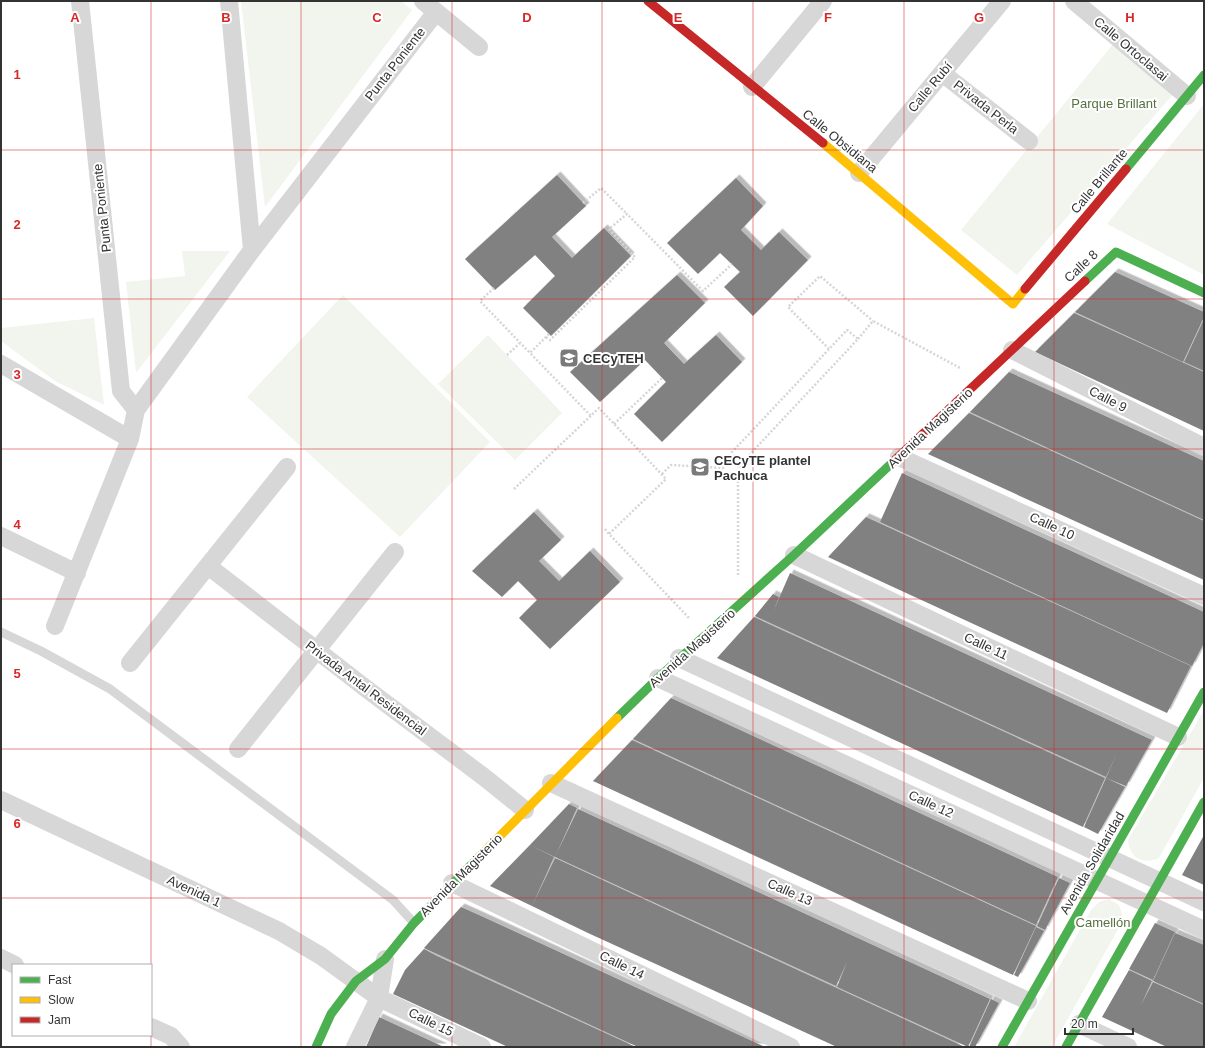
<svg xmlns="http://www.w3.org/2000/svg" width="1205" height="1048" viewBox="0 0 1205 1048" font-family="Helvetica,sans-serif">
<defs>
<filter id="shadow"><feDropShadow dx="3.5" dy="-3.5" stdDeviation="0" flood-color="#0004"/></filter>
</defs>
<rect width="100%" height="100%" fill="#fff"/>
<path fill="#f1f5ed" d="M241,1H401L412,10L265,207Z
M1114,43L1174,93L1017,275L961,230Z
M1204,104V275L1107,224Z
M182,251H230L136,373L126,282L185,276Z
M343,295L490,442L400,537L247,397Z
M94,318L104,405L55,381L1,341V328Z
M488,335L562,413L515,460L438,384Z
M1204,710V778L1159,858C1143,865 1129,858 1128,840Z
M1109,899L1119,905L1122,914L1121,924L1052,1047H1014L1091,910L1099,902Z"/>
<path fill="#818181" filter="url(#shadow)" d="M557,175L586,206L552,237L572,258L604,228L631,256L551,336L523,308L555,276L535,255L495,290L465,259Z
M736,178L763,206L741,230L761,250L779,232L808,260L753,316L724,287L740,272L720,253L698,274L667,243Z
M1115,272L1204,312V317L1183,362L1075,312Z
M677,275L705,303L664,343L684,364L716,335L742,362L662,442L634,414L666,382L645,360L600,402L570,372Z
M1074,313L1204,372V431L1035,352Z
M1204,319V371L1184,362Z
M1009,372L1204,461V520L970,412Z
M969,413L1204,521V580L928,454Z
M902,473L1204,612V643L1192,666L880,522Z
M534,512L561,540L539,561L559,581L590,551L620,582L550,649L519,618L537,600L518,581L502,597L472,571Z
M866,517L1191,666L1167,713L828,557Z
M790,573L940,642L1152,740L1126,786L1106,778L1117,753L1106,777L755,616L773,594L779,597L773,612Z
M754,617L1105,778L1083,827L717,658Z
M671,698L1058,877L1036,925L633,739Z
M632,740L1036,926L1013,975L593,781Z
M1106,778L1125,787L1098,834L1084,827Z
M569,804L577,808L555,857L530,845Z
M578,809L990,999L968,1047L837,987L847,962L836,986L555,857Z
M1204,835V885L1182,875Z
M530,845L554,857L532,906L490,886Z
M555,858L930,1031L965,1047H837L588,933L532,906Z
M1059,878L1070,883L1045,930L1037,926Z
M461,907L479,915L765,1047H638L424,948Z
M1155,923L1175,932L1153,980L1129,969Z
M1036,927L1044,931L1018,977L1014,975Z
M1175,933L1204,945V1004L1153,981Z
M424,949L437,956L636,1047H508L393,994L405,970Z
M1129,970L1152,981L1141,1005L1153,982L1204,1005V1047H1167L1102,1017Z
M991,999L999,1003L975,1047H969Z
M379,1017L444,1047H366Z"/>
<g fill="none" stroke-linecap="round" stroke-linejoin="round">
<path stroke="#d6d6d6" stroke-width="2.5" stroke-dasharray="2 2" stroke-linecap="butt" d="M583,203L601,188L627,214
M494,288L480,301L530,353
M549,334L530,353L591,416
M546,337L550,340L635,257L609,229L627,214L703,291L732,264
M858,339L873,321L960,368
M829,349L788,307L820,276L873,321
M507,355L520,343
M614,424L662,378
M662,474L671,465L725,468
M514,489L599,408L666,479L609,534L690,619
M605,529L609,534
M738,575V467L858,339L847,330L732,452L738,467"/>
<path stroke="#d7d7d7" stroke-width="9" d="M1,632L41,651L110,689L393,900L414,923"/>
<path stroke="#d7d7d7" stroke-width="18" d="M80,1L121,391L136,410
M229,1L252,250
M423,1L479,47
M1074,1L1187,96
M942,73L1029,141
M752,87L823,1
M859,173L1002,1
M1012,350L1204,447
M1,364L130,439
M899,457L1204,596
M1,536L77,573
M794,555L1178,737
M208,566L368,690L484,777L525,810
M55,626L130,439L136,410L252,250L436,12
M679,658L1204,902
M130,663L287,467
M658,678L1204,930
M238,749L395,552
M551,783L1028,1001
M1,800L279,931L321,956L379,998L482,1047
M452,883L791,1047
M1,958L15,965
M1079,1024L1128,1047
M151,1027L171,1036L181,1047
M355,1047L379,998L385,959"/>
<path stroke="#4caf50" stroke-width="9" d="M1126,169L1204,75
M1085,281L1116,252L1204,293
M617,718L658,678L794,555L894,461
M316,1047L331,1014L356,981L385,959L414,923L479,857
M1002,1047L1204,692
M1066,1047L1204,802"/>
<path stroke="#ffc107" stroke-width="9" d="M823,143L1013,304L1025,289
M479,857L617,718"/>
<path stroke="#c62828" stroke-width="9" d="M648,1L823,143
M1025,289L1126,169
M894,461L1085,281"/>
</g>
<path fill="none" stroke="#d62828" stroke-width="1" stroke-opacity="0.55" d="M151,1V965M301,1V1047M452,1V1047M602,1V1047M753,1V1047M904,1V1047M1054,1V1047M1,150H1204M1,299H1204M1,449H1204M1,599H1204M1,749H1204M1,898H1204M151,1035V1047"/>
<defs>
<symbol id="school-square" viewBox="-11 -11 22 22"><rect x="-9" y="-9" width="18" height="18" rx="4" fill="#7a7a7a" stroke="#fff"/><path d="M0-5L7-2L0 1L-7-2ZM-4 1L0 2.5L4 1V4Q0 6-4 4Z" fill="#fff"/></symbol>
<symbol id="university-square" viewBox="-11 -11 22 22"><rect x="-9" y="-9" width="18" height="18" rx="4" fill="#7a7a7a" stroke="#fff"/><path d="M0-5L7-2L0 1L-7-2ZM-4 1L0 2.5L4 1V4Q0 6-4 4Z" fill="#fff"/></symbol>
</defs>
<g fill-rule="evenodd">
<use href="#school-square" x="558" y="347" width="22" height="22"/>
<use href="#university-square" x="689" y="456" width="22" height="22"/>
</g>
<g text-anchor="middle" dominant-baseline="central" stroke-width="4" stroke-linejoin="round" paint-order="stroke">
<g font-size="13" fill="#333" stroke="#fff">
<text transform="translate(1131 49) rotate(40)">Calle Ortoclasai</text>
<text transform="translate(395 64) rotate(-52)">Punta Poniente</text>
<text transform="translate(930 87) rotate(-50)">Calle Rubí</text>
<text transform="translate(986 107) rotate(38)">Privada Perla</text>
<text transform="translate(840 141) rotate(39)">Calle Obsidiana</text>
<text transform="translate(1099 181) rotate(-50)">Calle Brillante</text>
<text transform="translate(102 208) rotate(-96)">Punta Poniente</text>
<text transform="translate(1081 266) rotate(-43)">Calle 8</text>
<text transform="translate(1108 399) rotate(27)">Calle 9</text>
<text transform="translate(930 428) rotate(-43)">Avenida Magisterio</text>
<text transform="translate(1052 526) rotate(25)">Calle 10</text>
<text transform="translate(986 646) rotate(25)">Calle 11</text>
<text transform="translate(692 648) rotate(-42)">Avenida Magisterio</text>
<text transform="translate(366 688) rotate(37)">Privada Antal Residencial</text>
<text transform="translate(931 804) rotate(25)">Calle 12</text>
<text transform="translate(1092 863) rotate(-60)">Avenida Solidaridad</text>
<text transform="translate(461 875) rotate(-45)">Avenida Magisterio</text>
<text transform="translate(194 891) rotate(25)">Avenida 1</text>
<text transform="translate(790 892) rotate(24)">Calle 13</text>
<text transform="translate(622 965) rotate(26)">Calle 14</text>
<text transform="translate(431 1022) rotate(26)">Calle 15</text>
</g>
<g font-size="13" fill="#56703f" stroke="#fff">
<text x="1114" y="103">Parque Brillant</text>
<text x="1103" y="922">Camellón</text>
</g>
<g font-size="13" font-weight="bold" fill="#333" stroke="#fff" text-anchor="start">
<text x="583" y="358">CECyTEH</text>
<text x="714" y="460">CECyTE plantel<tspan x="714" dy="15">Pachuca</tspan></text>
</g>
</g>
<g font-size="13" text-anchor="middle" font-weight="bold" fill="#d62828" stroke="#fff" stroke-width="4" stroke-linejoin="round" paint-order="stroke">
<text x="75" y="22">A</text>
<text x="226" y="22">B</text>
<text x="377" y="22">C</text>
<text x="527" y="22">D</text>
<text x="678" y="22">E</text>
<text x="828" y="22">F</text>
<text x="979" y="22">G</text>
<text x="1130" y="22">H</text>
<text x="17" y="79">1</text>
<text x="17" y="229">2</text>
<text x="17" y="379">3</text>
<text x="17" y="529">4</text>
<text x="17" y="678">5</text>
<text x="17" y="828">6</text>
</g>
<rect width="1205" height="1048" fill="none" stroke="#333333" stroke-width="4"/>
<rect x="12" y="964" width="140" height="72" fill="#ffffff" stroke="#adadad"/>
<rect x="20" y="977" width="20" height="6" fill="#4caf50" stroke="#adadad"/>
<text x="48" y="984" font-size="12" fill="#333333">Fast</text>
<rect x="20" y="997" width="20" height="6" fill="#ffc107" stroke="#adadad"/>
<text x="48" y="1004" font-size="12" fill="#333333">Slow</text>
<rect x="20" y="1017" width="20" height="6" fill="#c62828" stroke="#adadad"/>
<text x="48" y="1024" font-size="12" fill="#333333">Jam</text>
<path d="M1065 1028v6h68v-6" fill="none" stroke="#333333" stroke-width="2"/>
<text x="1071" y="1028" font-size="12" fill="#333333" stroke="#ffffff" stroke-width="3" paint-order="stroke">20 m</text>
</svg>
